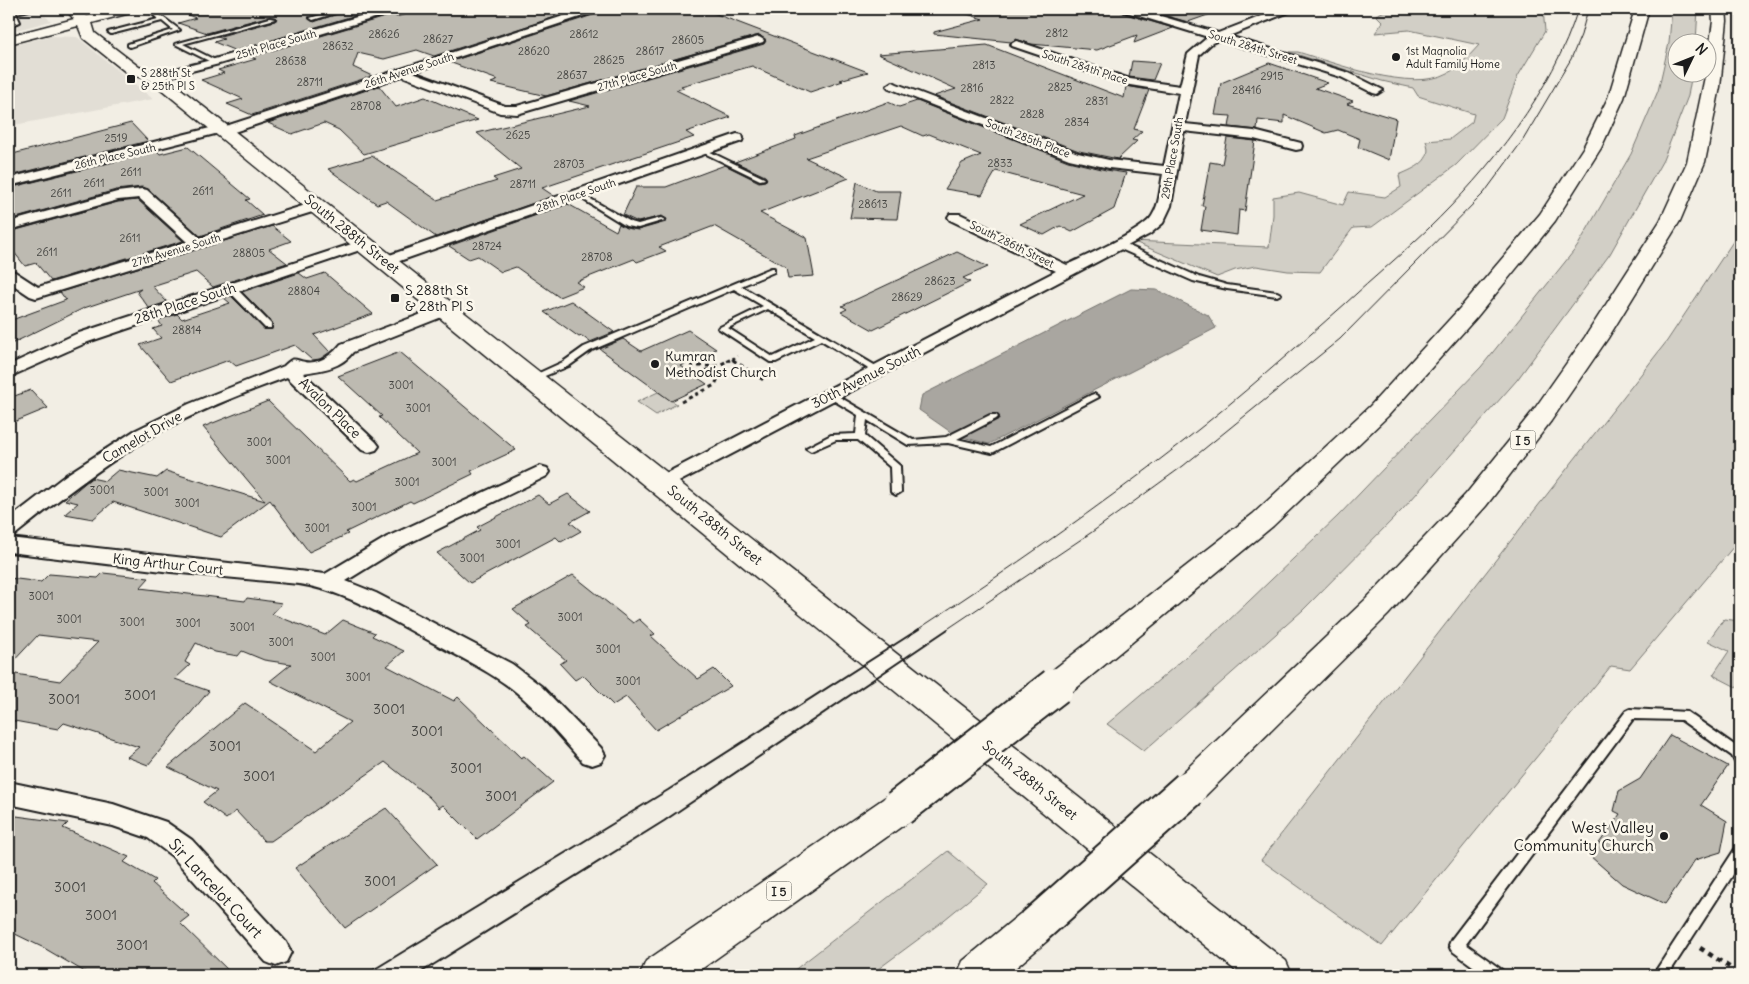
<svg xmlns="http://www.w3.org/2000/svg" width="1749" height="984" viewBox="0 0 1749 984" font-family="Delius,sans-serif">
<rect width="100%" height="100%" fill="#f2eee4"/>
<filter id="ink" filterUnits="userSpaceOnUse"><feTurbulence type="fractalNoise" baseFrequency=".02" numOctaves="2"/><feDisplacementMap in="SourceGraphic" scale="10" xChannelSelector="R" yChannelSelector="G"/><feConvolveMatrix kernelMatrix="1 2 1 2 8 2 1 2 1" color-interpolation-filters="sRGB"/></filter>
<g filter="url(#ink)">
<path fill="#e2ded5" d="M9,9H37L51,21L9,32Z
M50,36L77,37L153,99L9,126V46Z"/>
<path fill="#d2cfc6" stroke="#777671" d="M1389,9H1543L1545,31L1518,76L1502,118L1456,165L1387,216L1372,227L1353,228L1320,272L1288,271L1256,266L1235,270L1217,277L1132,241L1269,247L1273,215V197L1299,193L1343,205L1349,192L1385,197L1401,187L1399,175C1415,168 1434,161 1426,141L1450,139L1472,122L1474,114L1418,96L1413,88L1382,81L1289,52H1298C1335,63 1412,93 1448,73C1460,66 1469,56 1479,45L1409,30L1375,33L1383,22L1376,15Z
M1672,9H1698L1696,42H1676V72L1692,73L1688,96L1663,160L1610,254L1517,380L1403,509L1303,610L1144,751L1107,724L1226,623L1338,516L1481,367L1577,247L1631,154L1658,91L1669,43Z
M1740,231V539L1630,669L1611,666L1382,946L1261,860L1667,341Z
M658,392L677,404L656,415L637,402Z
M1724,619L1740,621V689L1713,675L1729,651L1708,641Z
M948,851L988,884L939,924L870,975H788Z"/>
<path fill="#a9a6a0" stroke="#716f6b" d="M1131,289L1157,290L1208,315L1216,328L989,444L955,435L919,410L922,395Z"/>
<path fill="#bdbab1" stroke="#1c1c1c" d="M193,9H335L308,17L314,22L351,9H361L366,12L236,51L214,42L224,39L217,37L275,21L277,18L270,16L207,33L178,23L196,18L185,14Z
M424,9H580L434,56L417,50L384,59L358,53L353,67L372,76L252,115L227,104L243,99L201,80L224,73L218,70L256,59L250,57L395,14L396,17Z
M601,9H703L868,72L840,80L843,81L810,92L752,66L681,86L684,88L676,90L731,117L686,132L694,137L542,188L554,196L436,237L386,201L377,204L328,169L372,156L437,200L497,181L493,178L521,169L477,133L590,106L569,101L764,44L766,41L760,35L755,36L546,96L491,83L498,80L449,62L599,13Z
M964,9H1120L1122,13L1173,28L1134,43L1137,35L1097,50L1031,44L1016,39L1011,42L934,34V32L983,19L964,13Z
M1143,9H1219V11L1188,22Z
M987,45L1124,98L1126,86L1149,90L1134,129L1142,131L1132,140L1137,141L1118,159L1079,151L934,96L956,89L878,54Z
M1132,61L1160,63L1153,80L1129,77Z
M1269,63L1328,83L1315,88L1353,101L1347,104L1396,119L1389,160L1358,147L1360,139L1338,130L1326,133L1284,115V123L1258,120L1257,130L1229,127L1231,116L1215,115L1221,83Z
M379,86L396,107L425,97L478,120L364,154L339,130L324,123L292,134L268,123Z
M917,101L1068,161L1106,170L1126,173L1114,209L1072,232L1060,226L1044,235L1020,224L1083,194L996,171L982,195L945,189L962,163L981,155L929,134L923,136L901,126L806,158L849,178L760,213L807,238L814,276L788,278L786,267L714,226L659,247L666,251L637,262L634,259L576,282L584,287L559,297L516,267L501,272L478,256L469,259L449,246L568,204L616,231L619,224L626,228L638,230L666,222L667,219L662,216L638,222L623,215L636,187H666L725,165L759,182L765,181L767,179L765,176L735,162L796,139L795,136L888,102L899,107Z
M131,123L148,141L9,176V155Z
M1227,138L1255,141L1245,211L1239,210L1237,235L1201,230L1205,206H1202L1210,162L1222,164Z
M188,147L250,199L246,200L263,215L200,236L148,189L142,187L116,190L9,220V188L157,151L160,154Z
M857,182L876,191H901L897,219L850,218Z
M138,200L183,241L51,281L36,263L25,266L9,246V232L118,202Z
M272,226L291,241L269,249L287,263L213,287L196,272L152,286L167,302L149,308L137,292L141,289L84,308L9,345V321L66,300L60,292Z
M957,252L988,267L963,278L970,282L873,330L841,312L847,309L842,306Z
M299,273L307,279L325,273L373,314L314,335L330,352L320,359L312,360L295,345L236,366L229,360L171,381L140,345L161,338L153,329L162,326L158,320L177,314L182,319L230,303L224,298L231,296L264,329H272V323L242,292Z
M571,301L614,332L590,342L582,336L579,337L544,312Z
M688,330L716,349L681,366L707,384L671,401L600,349L623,339L641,351Z
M400,352L516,450L471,471L473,474L413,503L410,501L346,532L348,534L309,552L270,500L221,537L113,502L93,519L65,514L78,503L65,500L91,478L105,481L118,470L157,478L166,471L265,501L203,427L268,401L350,481L354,479L357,481L417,453L379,417L382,416L338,376Z
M31,390L48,408L9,424V398Z
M568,494L590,511L570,522L581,531L561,542L556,537L470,583L437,553L480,530L477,527L538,495L549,504Z
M103,573L149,578L140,588L245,601L247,598L282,603L272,614L325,635L343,620L375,633L372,636L404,651L387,666L454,701L458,697L521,758L524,756L553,782L477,839L443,805L439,808L429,797L385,762L271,841H264L236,811L226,819L203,802L217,791L168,767L245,703L316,751L350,722L270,681L291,664L264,660L242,651L238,656L215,652L196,643L185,662L190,665L175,679L209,691L148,765L127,757L139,747L64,723L58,729L9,720V673L60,681L98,642L38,635L9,666V578L41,582L49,574L98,578Z
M573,575L633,623L639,619L655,634L651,636L698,679L714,669L731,686L656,730L626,697L613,705L583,675L575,680L560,664L566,660L527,627L531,625L513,609Z
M1670,735L1728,766L1701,805L1727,821L1721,852L1695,860L1665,904L1622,884L1590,856L1620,814L1614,811L1619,791L1640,779Z
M386,808L437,864L345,928L295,868Z
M9,815L68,823L63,828L129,857L124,862L155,880L152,883L189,916L180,923L233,975H90L44,948L9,931Z"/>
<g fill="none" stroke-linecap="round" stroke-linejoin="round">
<defs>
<path id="service" d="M9,9L14,11L34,9L16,13L20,22L9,26V22L14,21L11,14H9Z
M147,9H152L180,30L130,47L128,46V44L173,30L162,21L111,34L108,32L158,19Z
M182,9H191L184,12Z
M341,9H349L313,20L310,18Z
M363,9H371L383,13L380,15Z
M270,18L275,19L183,44L217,61V63H213L175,44Z
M702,148L764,178L765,179L760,180L700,151L699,150Z
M576,193H580L631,222L638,224L661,218L665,220L638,228L626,226L576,195Z
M1116,243H1122L1199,277L1227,285L1277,292L1281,294L1277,296L1227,289L1193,281L1116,247Z
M771,268H774V272L741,286L881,369L882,371L881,373H875L821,340L776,362H770L718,328L763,306L734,289L590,351L569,366L535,380L532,381L528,378L563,362L584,347ZM768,309L815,337L773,357L728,328Z
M228,286H234L271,324V328H265L228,290Z
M831,392L913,440L946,437L990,415H996L998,417L996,419L957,439L991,447L1091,395L1094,394L1099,397L992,453L948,443L908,445L867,420L865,436L900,466L901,492L896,495L891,492L890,467L858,440H836L811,451L806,448L831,435L856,434L858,415L828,397L826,395Z
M1630,709L1687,712L1740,749V765L1736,764L1732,756L1681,720L1633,719L1466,944L1502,970L1504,975H1485L1451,950L1449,945L1451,940L1626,711Z
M1740,847V864L1668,975H1653L1735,849Z"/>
<path id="minor" d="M384,9H399L398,11L219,64L156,80L150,77L152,75L211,60Z
M585,9H599L598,11L413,72L505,106H517L755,38L759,37L764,40L763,42L517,114L500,113L402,76L228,134L219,133L9,186V178L222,125L226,126Z
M1122,9H1137L1218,33L1280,9H1293L1292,11L1229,36L1349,73L1383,90L1377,94L1373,93L1341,77L1219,40L1212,43L1199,55L1185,124L1254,131L1301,143L1302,146L1301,149L1296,150L1254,139L1184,131L1171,206L1163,223L1150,234L669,487L662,489L655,487L652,483L655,479L1056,271L950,220L948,217L950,214H960L1067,265C1085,256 1143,231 1152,216C1160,204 1160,188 1163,174L1109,168L1069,159L889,88L887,86L893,82L897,84L1078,153L1109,160L1164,166L1179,93L1124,84L1012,46L1011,44L1016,41L1020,42L1130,79L1180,86L1188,54L1208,37L1123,11Z
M737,134L742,135L743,138L742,141L391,264H381L378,261L381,258Z
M142,189L147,190L200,238L312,203H322L324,206L322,209L36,298L30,296L9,282V270L15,272L38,287L187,242L139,198L118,200L9,230V222L117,192Z
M364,240L369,241L371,244L369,247L88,342L9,377V365L76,334Z
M446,305L452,307L454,310L452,313L353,352C341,368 323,370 303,373L376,442L379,446L376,450L369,452L362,450L287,377C240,394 190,414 147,439C101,467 58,500 16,534L9,536V519L66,475L134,431L189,404L284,366C294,356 294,360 305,362C319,365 333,354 341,344Z
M540,466L547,468L550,472L547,476L401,547L346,581L376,593L512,664L541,686L601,748L605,755L601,762L592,765L583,762C563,741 544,717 523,698C495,673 461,658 428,640C387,618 346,591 299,584L171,572L9,552V538L325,574L387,537Z
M9,782L113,804L166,822L192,840L286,942L291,952L286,962L276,966L266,962L172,856L148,838L113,826L9,804Z"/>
<path id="secondary" d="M65,9H80L87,16L113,9H136L134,12L92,23L95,33L139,67L162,74L1286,961L1292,975H1241L150,80L127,73L83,38L78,26L9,44V36L74,19Z"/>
<path id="motorway" d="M1635,9H1649L1624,98L1601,148L1555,221L1476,318L1388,416L1273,526L1068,695L1056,698L1044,695L1040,686L1044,677L1253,514L1370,406L1460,308L1540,214L1583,148L1608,98Z
M1712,9H1726L1727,21L1720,87L1705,162L1680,221L1608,338L1551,421L1486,506L1388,615L1202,799L1189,804L1176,799L1171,789L1176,779L1366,599L1466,494L1533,411L1585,337L1660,221L1687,162L1706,72L1713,21Z
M899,793L912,797L917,808L912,819L693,975H640L646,961L886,797Z
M1034,909L1048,914L1054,927L1048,940L1007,975H957L963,961L1020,914Z"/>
</defs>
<use href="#service" stroke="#1c1c1c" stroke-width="4"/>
<use href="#minor" stroke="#1c1c1c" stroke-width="4"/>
<use href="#secondary" stroke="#1c1c1c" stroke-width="3"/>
<use href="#motorway" stroke="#1c1c1c" stroke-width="3"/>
<path stroke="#1c1c1c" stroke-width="2.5" stroke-dasharray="3 3" stroke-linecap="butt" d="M732,359L735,361
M727,361L738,356"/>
<path stroke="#1c1c1c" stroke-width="3" stroke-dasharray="4 4" stroke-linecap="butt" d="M733,360L765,381
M690,366H717L730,360
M681,402L715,385L718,378L707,370L717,366"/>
<path stroke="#1c1c1c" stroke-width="4.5" stroke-dasharray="5 5" stroke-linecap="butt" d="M1700,948L1740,974"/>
<use href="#service" fill="#fbf7ec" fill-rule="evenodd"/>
<use href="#minor" fill="#fbf7ec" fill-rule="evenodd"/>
<use href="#secondary" fill="#fbf7ec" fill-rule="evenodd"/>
<use href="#motorway" fill="#fbf7ec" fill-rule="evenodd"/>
<path stroke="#1c1c1c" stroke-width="1" d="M917,630C1008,570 1098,508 1184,441C1240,397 1293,350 1346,303C1373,278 1402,254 1428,229C1489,170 1553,91 1578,9
M946,630L1092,532L1183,466L1340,339L1484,193L1523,140L1571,59L1581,35L1588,9"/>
<path stroke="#1c1c1c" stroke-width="2" d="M365,975L668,790L919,629
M417,975L664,821L948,629"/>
<defs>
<path id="motorway-bridge" d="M899,808L1056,686
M1034,927L1189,789"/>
</defs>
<use href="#motorway-bridge" stroke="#1c1c1c" stroke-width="40" stroke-linecap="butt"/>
<use href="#motorway-bridge" stroke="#fbf7ec" stroke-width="36"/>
</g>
</g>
<g fill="#1c1c1c" stroke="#fbf7ec" stroke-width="2">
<circle cx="1396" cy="57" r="5"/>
<rect x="126" y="74" width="10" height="10" rx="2.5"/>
<rect x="390" y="293" width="10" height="10" rx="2.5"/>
<circle cx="655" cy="364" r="5"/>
<circle cx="1664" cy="836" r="5"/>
</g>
<g text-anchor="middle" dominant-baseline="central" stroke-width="5" stroke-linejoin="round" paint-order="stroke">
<g font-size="11" fill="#444441">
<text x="1057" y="33">2812</text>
<text x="384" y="34">28626</text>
<text x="584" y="34">28612</text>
<text x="438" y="39">28627</text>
<text x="688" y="40">28605</text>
<text x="338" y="46">28632</text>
<text x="534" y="51">28620</text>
<text x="650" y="51">28617</text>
<text x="609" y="60">28625</text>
<text x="291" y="61">28638</text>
<text x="984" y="65">2813</text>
<text x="572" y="75">28637</text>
<text x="1272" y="76">2915</text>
<text x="310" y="82">28711</text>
<text x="1060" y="87">2825</text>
<text x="972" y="88">2816</text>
<text x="1247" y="90">28416</text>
<text x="1002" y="100">2822</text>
<text x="1097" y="101">2831</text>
<text x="366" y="106">28708</text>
<text x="1032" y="114">2828</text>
<text x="1077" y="122">2834</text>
<text x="518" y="135">2625</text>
<text x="116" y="138">2519</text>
<text x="1000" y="163">2833</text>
<text x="569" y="164">28703</text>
<text x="131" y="172">2611</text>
<text x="94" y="183">2611</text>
<text x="523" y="184">28711</text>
<text x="203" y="191">2611</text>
<text x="61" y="193">2611</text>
<text x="873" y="204">28613</text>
<text x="130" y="238">2611</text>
<text x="487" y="246">28724</text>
<text x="47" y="252">2611</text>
<text x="249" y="253">28805</text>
<text x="597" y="257">28708</text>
<text x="940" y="281">28623</text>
<text x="304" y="291">28804</text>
<text x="907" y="297">28629</text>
<text x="187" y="330">28814</text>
<text x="401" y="385">3001</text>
<text x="418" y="408">3001</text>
<text x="259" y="442">3001</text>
<text x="278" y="460">3001</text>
<text x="444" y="462">3001</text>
<text x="407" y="482">3001</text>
<text x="102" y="490">3001</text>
<text x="156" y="492">3001</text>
<text x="187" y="503">3001</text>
<text x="364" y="507">3001</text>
<text x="317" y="528">3001</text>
<text x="508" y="544">3001</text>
<text x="472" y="558">3001</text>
<text x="41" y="596">3001</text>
<text x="570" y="617">3001</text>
<text x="69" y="619">3001</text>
<text x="132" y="622">3001</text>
<text x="188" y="623">3001</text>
<text x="242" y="627">3001</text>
<text x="281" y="642">3001</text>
<text x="608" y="649">3001</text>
<text x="323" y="657">3001</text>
<text x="358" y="677">3001</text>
<text x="628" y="681">3001</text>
</g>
<g font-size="11" fill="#1c1c1c" stroke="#fbf7ec">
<text transform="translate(276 44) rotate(-16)">25th Place South</text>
<text transform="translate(1253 47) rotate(17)">South 284th Street</text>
<text transform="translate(1085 67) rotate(18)">South 284th Place</text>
<text transform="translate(409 70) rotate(-18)">26th Avenue South</text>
<text transform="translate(637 76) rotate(-16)">27th Place South</text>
<text transform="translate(1028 138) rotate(21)">South 285th Place</text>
<text transform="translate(115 156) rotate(-13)">26th Place South</text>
<text transform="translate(1172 158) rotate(-80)">29th Place South</text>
<text transform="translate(576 195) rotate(-19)">28th Place South</text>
<text transform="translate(1012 244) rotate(26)">South 286th Street</text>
<text transform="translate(176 250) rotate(-17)">27th Avenue South</text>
</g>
<g font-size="11" fill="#1c1c1c" stroke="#fbf7ec" text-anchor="start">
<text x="1406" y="51">1st Magnolia<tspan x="1406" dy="13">Adult Family Home</tspan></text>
<text x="141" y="73">S 288th St<tspan x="141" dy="13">&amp; 25th Pl S</tspan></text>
</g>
<g fill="#fbf7ec" stroke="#5f5e5a" stroke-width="1">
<rect x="1510.5" y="430.5" width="25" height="19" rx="4"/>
<rect x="766.5" y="881.5" width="25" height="19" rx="4"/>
</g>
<g font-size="12" font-weight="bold" fill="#1c1c1c">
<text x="1523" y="440">I 5</text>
<text x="779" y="891">I 5</text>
</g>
<g font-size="14" fill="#1c1c1c" stroke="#fbf7ec">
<text transform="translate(352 234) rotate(39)">South 288th Street</text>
<text transform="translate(185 303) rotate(-18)">28th Place South</text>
<text transform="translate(866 377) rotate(-27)">30th Avenue South</text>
<text transform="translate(330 408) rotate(44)">Avalon Place</text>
<text transform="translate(142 437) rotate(-30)">Camelot Drive</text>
<text transform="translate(715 525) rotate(39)">South 288th Street</text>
<text transform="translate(168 564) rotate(6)">King Arthur Court</text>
<text transform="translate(1030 780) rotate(39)">South 288th Street</text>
</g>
<g font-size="14" fill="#1c1c1c" stroke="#fbf7ec" text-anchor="start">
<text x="405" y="290">S 288th St<tspan x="405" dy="16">&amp; 28th Pl S</tspan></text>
<text x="665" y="356">Kumran<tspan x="665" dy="16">Methodist Church</tspan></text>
</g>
<g font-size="14" fill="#444441">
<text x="140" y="695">3001</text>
<text x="64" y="699">3001</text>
<text x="389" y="709">3001</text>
<text x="427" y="731">3001</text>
<text x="225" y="746">3001</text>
<text x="466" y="768">3001</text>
<text x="259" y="776">3001</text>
<text x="501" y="796">3001</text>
<text x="380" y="881">3001</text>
<text x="70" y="887">3001</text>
<text x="101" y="915">3001</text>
<text x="132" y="945">3001</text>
</g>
<g font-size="16" fill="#1c1c1c" stroke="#fbf7ec" text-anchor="end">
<text x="1654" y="827">West Valley<tspan x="1654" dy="18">Community Church</tspan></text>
</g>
<g font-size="16" fill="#1c1c1c" stroke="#fbf7ec">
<text transform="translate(216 888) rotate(47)">Sir Lancelot Court</text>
</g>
</g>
<rect width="1749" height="984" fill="none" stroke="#fbf7ec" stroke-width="30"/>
<rect x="15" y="15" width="1719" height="954" fill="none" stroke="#1c1c1c" stroke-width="2" filter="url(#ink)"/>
<g transform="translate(1692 58) rotate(47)"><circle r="24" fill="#fbf7ec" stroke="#a29f99"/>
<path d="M0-4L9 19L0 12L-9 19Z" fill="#1c1c1c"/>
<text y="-8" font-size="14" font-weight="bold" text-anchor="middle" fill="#1c1c1c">N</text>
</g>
</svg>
